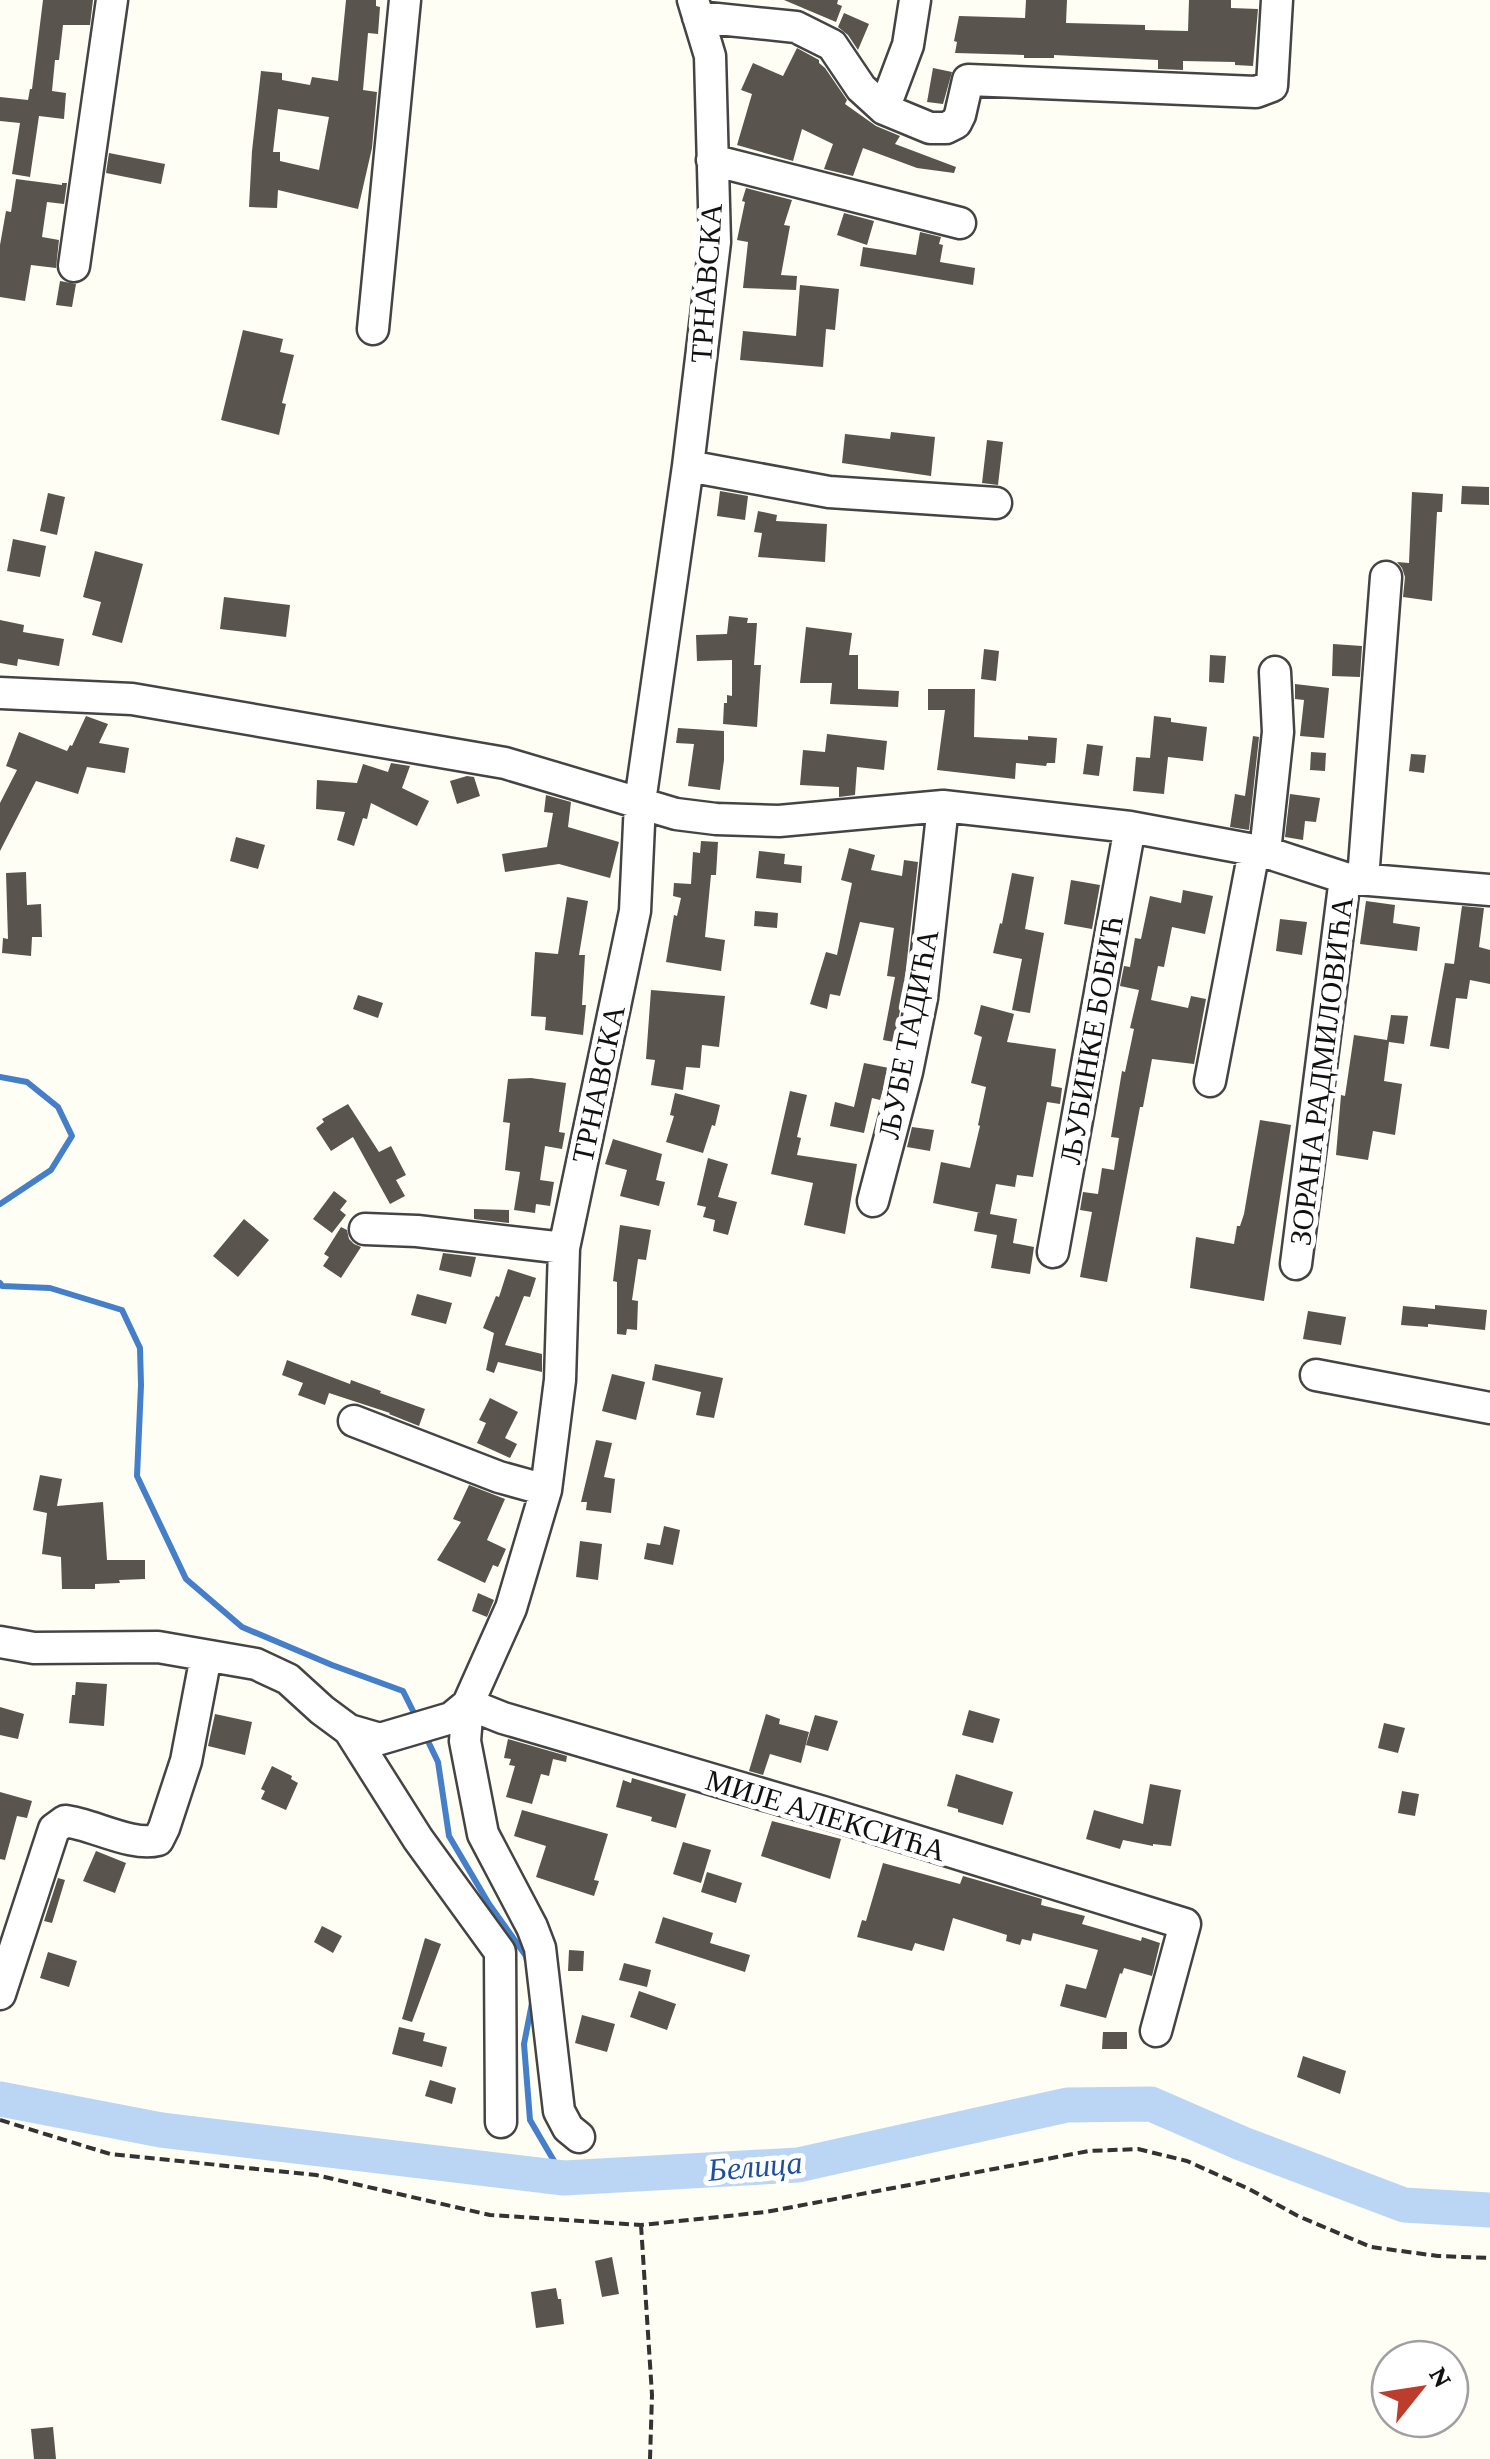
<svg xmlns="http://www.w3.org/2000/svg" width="1490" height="2459" viewBox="0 0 1490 2459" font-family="'Crimson Pro',serif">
<rect width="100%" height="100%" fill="#fffef5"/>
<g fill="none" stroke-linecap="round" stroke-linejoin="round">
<path stroke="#457fc9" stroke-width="6" d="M0,1077L27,1082L58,1107L72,1136L51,1170L0,1204
M0,1283L2,1286L50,1288L122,1310L140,1348L141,1385L137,1476L186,1579L242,1627L332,1665L403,1691L417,1719
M425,1735L438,1762L449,1836L489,1904L526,1956L527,1961
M533,1998L524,2044L530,2120L564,2178"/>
<path stroke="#bbd6f4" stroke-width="35" d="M0,2099L161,2130L564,2178L798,2165L1067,2105L1151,2104L1243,2144L1404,2205L1490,2210"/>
</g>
<path fill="#59544d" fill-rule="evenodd" d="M43,0H93L90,25H63L59,60H55L52,91L66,93L64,119L39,116L30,177L12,174L20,123L0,121V97L28,100L30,89H32Z
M346,0H376V6L380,7L378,34L368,33L363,90L377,92L372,148L358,209L278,190L277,208L249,207L252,151L261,71L282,73V80L310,85L312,77L338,81ZM278,109L329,117L319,170L280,161V152H273Z
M784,0H838L837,4L842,6L836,22Z
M1026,0H1067L1066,23L1145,25V30L1188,31L1189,0H1231V8L1258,9L1253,66L1235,65V62L1183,61V70L1158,69V60L1054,55V58H1024V55L955,53L957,42L954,41L959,16L1025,18Z
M844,13L869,24L858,50L848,35L838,27Z
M797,48L819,60V63L825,68L847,100L845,104L876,126L900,136L895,144L956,167L954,173L917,168L863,148L853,176L824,169L833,144L802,129L793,161L737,145L752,94L741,90L753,63L783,76Z
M933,68L952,72L943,104L927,102Z
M109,153L165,164L161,184L106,173Z
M16,179L62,185V183H67L64,204L47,202L42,237L59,240L56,268L31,265L25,301L0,297V245L6,211L11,212Z
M746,188L792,200L784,225L790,226L781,275L797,276L796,290L743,288L748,242L737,240L745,202L742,201Z
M844,213L874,221L867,245L837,235Z
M920,232L941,237L939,244L943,245L940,262L975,268L973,285L860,266L863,247L916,255Z
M60,281L76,284L72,307L56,305Z
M800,285L839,289L835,330L826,329L823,367L740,360L743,331L796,336Z
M243,330L283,339L280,352L294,355L282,403L286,404L279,435L221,420Z
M891,432L935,437L931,476L842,463L845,434L890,439Z
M987,440L1003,442L998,485L982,483Z
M1462,486L1489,487V505L1461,504Z
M720,491L748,496L745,520L717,516Z
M1412,492L1443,494L1442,512H1437L1432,601L1403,597L1405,577L1402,568L1397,562L1409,563Z
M48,493L65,497L57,535L40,531Z
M758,511L777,515L776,521L827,524L825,562L758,557L762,533L754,532Z
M13,539L46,546L40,577L7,571Z
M95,551L143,564L122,643L92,635L101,602L83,597Z
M224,597L290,605L286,637L220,629Z
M729,616L748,618L747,623H757L754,665H761L757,727L723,724L724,703H727V695L732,696V660L697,661L696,635L727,634Z
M0,620L24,625L23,632L64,639L59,666L18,659L17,666L0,663Z
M806,627L852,633L849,655H858V689L899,691L898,707L830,704L832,683H800Z
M1333,644L1362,646L1360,677L1332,676Z
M984,649L999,651L996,681L981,679Z
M1210,655L1226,656L1224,683L1209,682Z
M1295,684L1329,688L1324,738L1300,736L1304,700L1295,699Z
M928,689H975L974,737L1028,740V736L1057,738L1055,763H1047L1046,766L1016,763L1015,779L937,770L945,710H928Z
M86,716L108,724L99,743L129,748L125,773L87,767L78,794L36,781L0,851V803L17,770L6,766L19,732L67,751L70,745L72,746Z
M1154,716L1171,718V722L1207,727L1203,761L1168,757L1164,794L1133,791L1136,757L1150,758Z
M678,728L724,731V760L720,790L688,786L694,744L676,743Z
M827,734L887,741L884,770L857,767L855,795L839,797V787L800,785L803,750L825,752Z
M1253,736L1259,737L1249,830L1230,827L1235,794L1245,796Z
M1087,744L1103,746L1099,776L1083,774Z
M1311,752L1326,753L1325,771L1310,770Z
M1411,754L1426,755L1424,773L1409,771Z
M391,763L410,766L402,788L429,801L417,826L371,803L367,819L363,818L354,846L337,840L345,812L316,809L317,780L357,783L363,764L388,772Z
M467,776L474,777L480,796L457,804L450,781Z
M1290,794L1320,798L1316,822L1305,821L1303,840L1285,837Z
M546,795L571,802L568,827L619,842L610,878L559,864L505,872L502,854L547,847L553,813L544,812Z
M236,837L265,845L258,869L230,861Z
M701,841L718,842L716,875H711L705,937L725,940L721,971L666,962L674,915L677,916L681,898L673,896L674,883L691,884L693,852L700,853Z
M849,848L875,855L871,870L902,876L904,860L918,862L903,995L894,1042L883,1040L895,977L887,976L894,928L860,922L840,996L830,994L827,1009L810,1004L826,952L837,955L852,883L841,880Z
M759,851L785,854L784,864L802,866L801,883L756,878Z
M26,872L27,905L41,904L42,937H32L31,956L2,953L3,938L8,939L6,873Z
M1012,873L1034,877L1025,929L1044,933L1030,1013L1012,1010L1022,959L993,953L1000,923L1002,924Z
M1071,880L1100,885L1092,929L1064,924Z
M1183,890L1213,896L1205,934L1172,927L1164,967L1158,966L1151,1000L1188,1008L1191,996L1206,999L1194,1064L1152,1059L1143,1107H1140L1107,1282L1080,1277L1092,1212L1080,1210L1083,1192L1098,1194L1102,1168L1114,1170L1119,1138L1111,1137L1122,1071L1125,1072L1134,1029L1130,1028L1139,990L1120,986L1124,966L1130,967L1135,938L1141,939L1150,896L1181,903Z
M567,897L588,901L579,955H585L582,1005H586L583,1035L545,1030L546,1017L531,1016L535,952L558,954Z
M1366,901L1395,905L1393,923L1420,927L1417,951L1360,944Z
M1462,906L1484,908L1479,947L1490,950V984L1470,980L1467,999L1456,998L1449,1049L1430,1046L1445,963L1454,964Z
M755,911L778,913L777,928L754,926Z
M1280,919L1307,922L1302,955L1276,951Z
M651,990L725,996L719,1047L702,1045L700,1068L686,1067L683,1090L651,1085L655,1060L646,1059Z
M358,995L383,1003L378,1018L353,1009Z
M981,1005L1014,1014L1007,1042L1056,1049L1051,1086L1062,1088L1060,1104L1047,1102L1033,1177L1017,1175L1015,1187L996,1184L990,1214L1017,1219L1013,1243L1034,1247L1030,1274L991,1268L997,1235L974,1231L978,1212L981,1213L933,1203L941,1162L970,1168L980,1126L978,1125L986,1087L971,1083L982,1037L974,1034Z
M1391,1015L1408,1016L1404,1044L1389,1042L1384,1081L1402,1084L1395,1135L1373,1131L1368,1160L1336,1155L1341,1095L1345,1096L1354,1035L1387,1040Z
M864,1063L889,1068L880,1100L872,1098L864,1133L830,1126L835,1102L854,1107Z
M531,1078L566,1083L559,1132L565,1133L562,1149L545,1146L540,1180L554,1182L550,1206L536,1204L535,1213L514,1210L520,1172L505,1170L510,1123L503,1122L508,1079Z
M790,1091L807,1095L797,1137L801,1138L797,1155L857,1164L845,1234L804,1225L813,1183L771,1174Z
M675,1093L720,1105L715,1126L712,1125L703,1153L666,1142L674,1116L670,1115Z
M348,1104L379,1152L391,1146L406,1175L396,1180L405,1196L390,1204L353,1137L331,1151L316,1128L324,1122L322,1119Z
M1260,1120L1291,1125L1264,1301L1190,1288L1196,1237L1234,1244L1237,1226H1240L1244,1214Z
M912,1127L934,1130L930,1151L907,1147Z
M613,1139L662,1154L656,1180L665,1182L659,1206L620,1196L627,1170L605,1164Z
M708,1158L728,1164L718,1197L737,1202L728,1235L713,1231L715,1220L703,1217L706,1207L697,1205Z
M334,1191L347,1201L340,1210L346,1215L332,1233L313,1219Z
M474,1209L509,1210V1223L474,1219Z
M244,1219L269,1240L238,1277L213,1256Z
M620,1225L651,1230L646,1260L638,1259L632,1300L638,1301L637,1330L627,1329L626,1335L617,1334V1282L613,1281Z
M341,1227L347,1230L349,1239L354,1244L361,1247L341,1278L323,1266L329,1257L324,1254Z
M443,1253L476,1257L471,1277L439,1270Z
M508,1269L536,1278L530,1297L524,1296L505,1345L542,1354V1372L498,1362L494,1373L486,1370L494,1333L483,1328L496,1296L499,1297Z
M417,1294L452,1303L446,1324L411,1315Z
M1435,1305L1487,1310L1485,1330L1428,1324V1327L1401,1325L1403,1306L1435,1309Z
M1308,1311L1346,1317L1341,1345L1303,1339Z
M287,1360L350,1384L351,1380L381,1391L380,1393L425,1409L419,1426L389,1414L390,1413L329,1393L325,1405L298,1395L303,1383L282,1375Z
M655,1364L723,1378L714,1418L696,1415L701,1392L652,1380Z
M612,1374L645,1382L636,1420L602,1411Z
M490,1398L518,1412L505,1438L517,1444L510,1458L477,1443L486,1423L479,1420Z
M596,1440L612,1443L604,1477L615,1479L611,1513L586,1510L587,1502H581Z
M40,1475L62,1479L57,1506L103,1502L107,1560H145V1579L119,1580L120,1583L95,1584V1589H62L61,1557L42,1554L47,1513L33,1510Z
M469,1485L505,1499L487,1540L506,1549L498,1567L493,1565L485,1583L437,1560L461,1522L453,1519Z
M664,1526L680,1530L673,1565L644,1559L647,1543L660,1545Z
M580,1541L602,1544L598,1580L576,1577Z
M478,1593L494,1600L487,1617L472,1611Z
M76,1682L107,1684L104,1726L69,1723L72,1695H75Z
M0,1707L24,1714L18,1739L0,1735Z
M969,1710L1000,1719L993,1743L962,1735Z
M215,1714L252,1722L245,1755L208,1746Z
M766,1714L780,1719L779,1724L809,1732L801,1763L770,1754L763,1775L749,1771Z
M815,1715L838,1721L828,1751L806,1745Z
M1384,1723L1405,1728L1398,1753L1378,1748Z
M508,1739L567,1756L566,1762L553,1759L549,1776L541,1774L532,1804L506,1797L515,1766L509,1765L511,1759L504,1758Z
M272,1766L292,1776L291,1779L298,1783L286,1810L261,1799L265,1791L261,1789Z
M956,1774L1013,1792L1003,1825L958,1812V1809L947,1806Z
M632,1778L686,1794L676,1828L651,1821L652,1817L616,1807L623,1780L631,1783Z
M1150,1784L1181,1790L1171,1846L1153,1844V1846L1123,1840L1120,1849L1086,1839L1094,1810L1143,1824Z
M1402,1791L1419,1794L1415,1816L1398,1813Z
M0,1792L32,1801L27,1818L17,1816L5,1860L0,1859Z
M522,1810L608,1834L594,1880L599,1881L594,1896L536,1877L546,1846L514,1836Z
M772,1821L841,1839L830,1879L761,1856Z
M683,1842L711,1850L701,1883L673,1874Z
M96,1851L126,1863L115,1893L83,1881Z
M883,1863L960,1884L963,1876L977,1880L1042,1899L1041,1905L1085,1916L1082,1924L1141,1941L1142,1937L1160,1943L1152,1976L1124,1968L1122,1974L1120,1973L1106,2018L1060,2006L1066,1984L1086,1989L1098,1950L1033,1933L1031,1941L1022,1939L1020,1945L1006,1941L1007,1935L953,1918L944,1951L915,1943L912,1951L857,1937L862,1920L866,1921Z
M707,1872L742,1883L736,1903L701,1892Z
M58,1878L65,1880L52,1923L44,1921Z
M663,1917L713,1933L710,1943L750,1955L745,1972L655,1943Z
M322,1926L342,1936L333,1953L314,1942Z
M425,1938L441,1944L412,2022L402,2019Z
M569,1950L584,1951L583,1971H568Z
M48,1952L77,1961L69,1987L40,1978Z
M624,1963L651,1970L647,1987L619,1980Z
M639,1991L676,2004L667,2030L630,2017Z
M582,2015L615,2024L607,2052L575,2043Z
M399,2027L425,2033L423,2041L447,2047L442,2067L392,2054Z
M1103,2032H1127V2049H1102Z
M1303,2056L1346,2071L1340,2094L1297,2077Z
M430,2080L456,2088L452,2104L425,2096Z
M612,2257L619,2294L602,2297L595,2261Z
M556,2288L558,2299H561L564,2324L536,2328L531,2292Z
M53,2427L56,2459H34L31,2429Z"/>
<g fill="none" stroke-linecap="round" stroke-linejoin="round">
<defs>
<path id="minor" d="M698,17L796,27L832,45L861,88L884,109L930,128H946L956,123L960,115L968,80L1256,92L1272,86L1277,0
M884,109L908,45L915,0
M712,160L960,223
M74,266L112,0
M373,329L405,0
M688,466L829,492L996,503
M0,693L132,699L505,763L676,814L716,819L779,821L943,806L1130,827L1265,852L1345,878L1490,890
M1265,852L1278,732L1275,672
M1363,879L1386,577
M1210,1081L1254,851
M873,1201L907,1072L922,998L943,806
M365,1229L417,1231L564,1248
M1053,1252L1130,827
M1296,1264L1345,878
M1316,1375L1490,1408
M354,1421L499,1477L546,1490
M0,1642L34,1648L158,1647L256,1664L288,1679L322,1710L349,1730L418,1839L500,1952L501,2122
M468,1704L503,1718L823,1812L1185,1924L1156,2031
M349,1730L380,1739L451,1718L468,1704
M0,1994L54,1829L65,1821C92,1824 132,1847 158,1840L164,1828L186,1761L206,1656
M579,2137L568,2128L559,2111L540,1948L532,1927L483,1834L465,1741L468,1704L511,1608L546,1490L560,1380L564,1248L635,911L640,802L688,466L715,242L710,56L693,0"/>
</defs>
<use href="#minor" stroke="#444" stroke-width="35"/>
<path stroke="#333" stroke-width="4" stroke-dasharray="10 5" stroke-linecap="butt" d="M0,2120L110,2154L316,2175L490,2215L641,2225L766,2212L1089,2151L1138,2149L1187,2161L1249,2189L1298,2216L1371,2247L1438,2256L1490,2258
M641,2225L652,2395L650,2459"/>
<use href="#minor" stroke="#fff" stroke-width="30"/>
</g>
<g text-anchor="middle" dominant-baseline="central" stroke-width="10" stroke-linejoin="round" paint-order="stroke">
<g font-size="30" fill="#111" stroke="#fff">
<text transform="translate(706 283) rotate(-86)">ТРНАВСКА</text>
<text transform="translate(908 1034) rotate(-79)">ЉУБЕ ТАДИЋА</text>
<text transform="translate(1091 1040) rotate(-80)">ЉУБИНКЕ БОБИЋ</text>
<text transform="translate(1321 1071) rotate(-83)">ЗОРАНА РАДМИЛОВИЋА</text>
<text transform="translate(598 1084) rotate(-78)">ТРНАВСКА</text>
<text transform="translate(826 1815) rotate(17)">МИЈЕ АЛЕКСИЋА</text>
</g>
<g font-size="32" font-style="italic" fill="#1d519f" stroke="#fff">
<text transform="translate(755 2166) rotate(-5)">Белица</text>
</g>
</g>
<g transform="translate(1420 2389) rotate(60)"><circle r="48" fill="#ffffff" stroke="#a0a0a0" stroke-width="2.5"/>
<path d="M0-8L18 38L0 25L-18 38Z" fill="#bd3d2d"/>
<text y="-15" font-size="28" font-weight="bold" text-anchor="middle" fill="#111111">N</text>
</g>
</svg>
